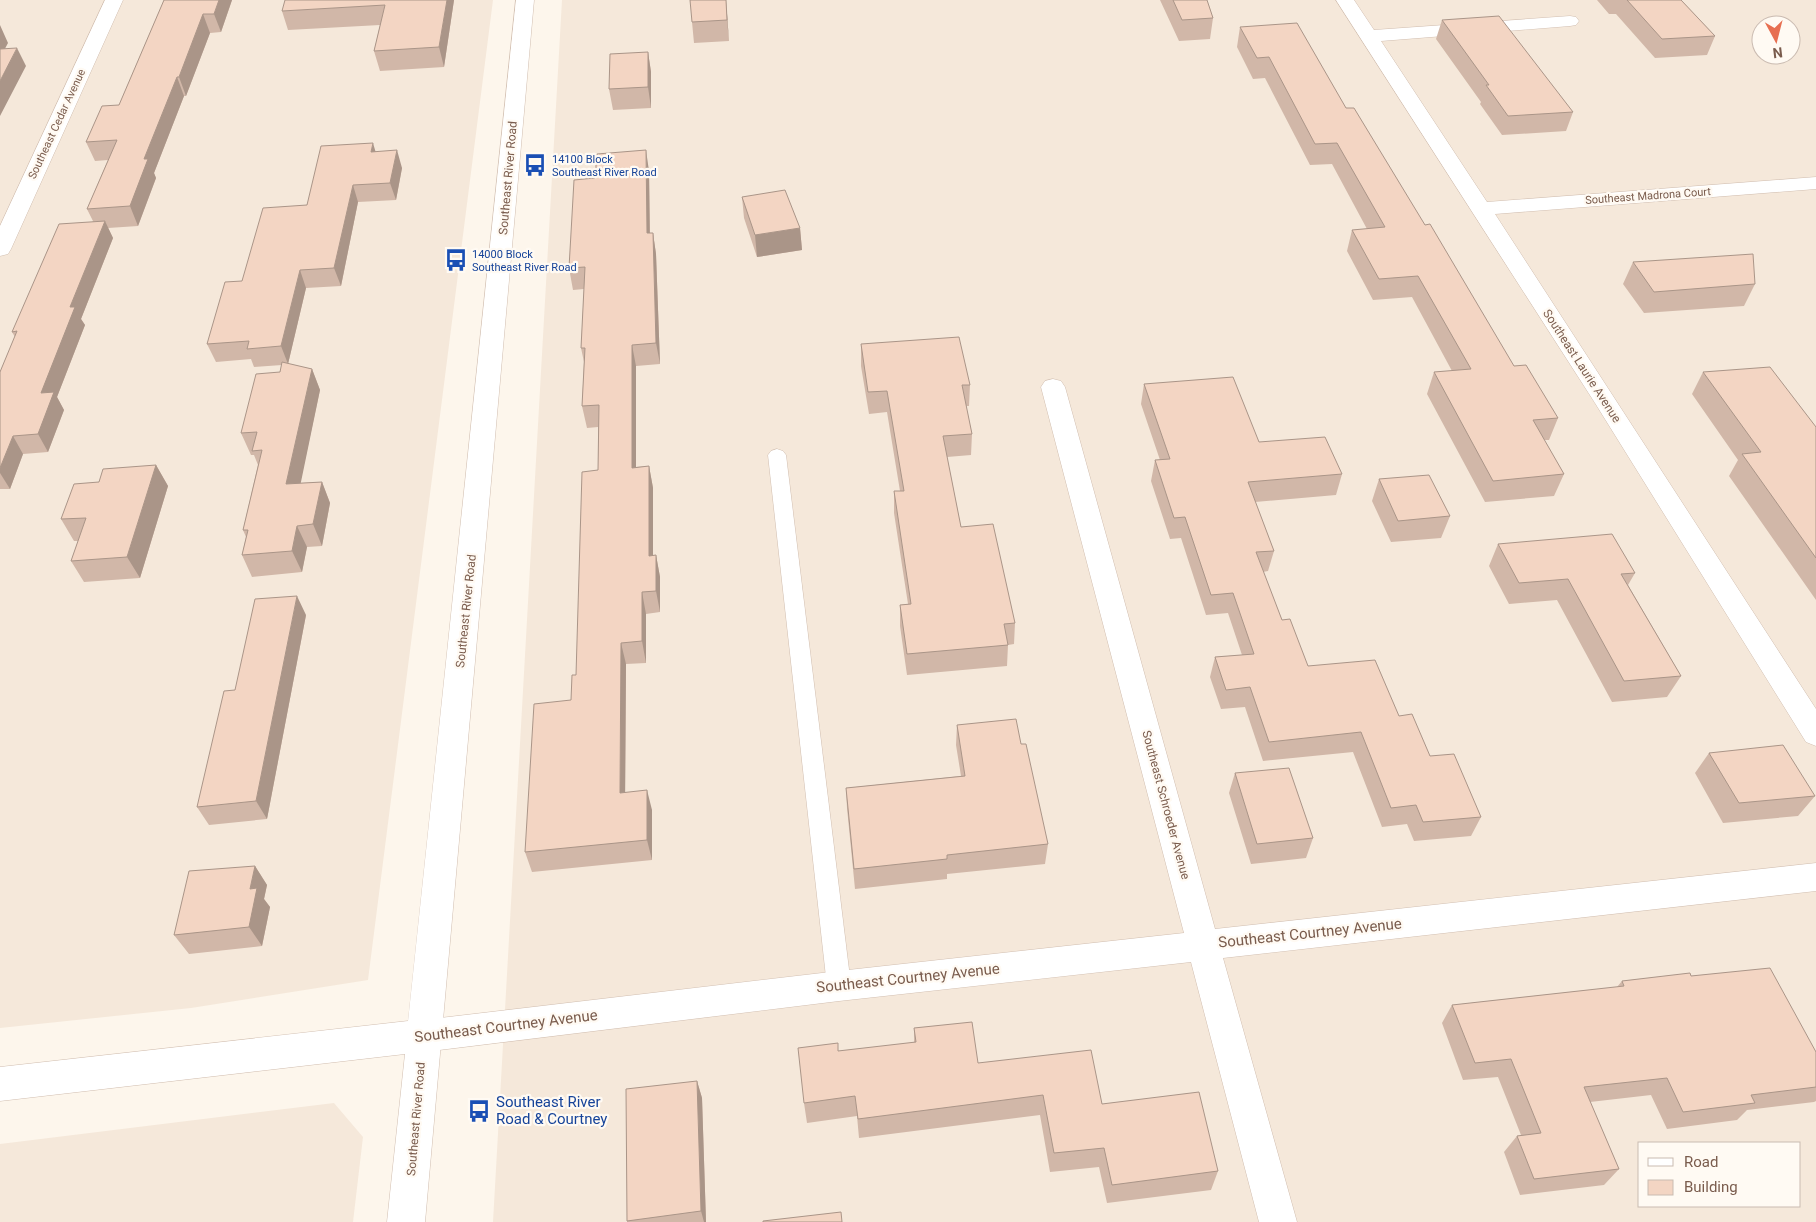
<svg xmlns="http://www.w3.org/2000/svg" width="1816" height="1222" viewBox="0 0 1816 1222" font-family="Roboto,sans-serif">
<rect width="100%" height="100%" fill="#fdf6ec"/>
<path fill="#f5e8da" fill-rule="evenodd" d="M0,0H493L368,980L191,1008L0,1028Z
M562,0H1816V1222H493ZM1761,25H1791V55H1761ZM1640,1143H1800V1206H1640Z
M334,1103L363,1137L353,1222H0V1144Z"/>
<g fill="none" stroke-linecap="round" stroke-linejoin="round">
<defs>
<path id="service" d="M777,449L783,451L786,455L851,986L848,994L839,997L830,994L827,986L768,455L771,451Z"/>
<path id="minor" d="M105,0H123L11,249L8,254L0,256V226Z
M1336,0H1354L1374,30L1570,16L1576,17L1579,21L1576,25L1570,26L1381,41L1487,202L1816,177V189L1495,214L1816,709V746L1806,742L1595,403Z
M1053,379L1061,381L1065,387L1215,929L1816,863V891L1223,958L1297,1222H1259L1191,962L839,1001L423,1052L411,1047L406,1036L411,1025L423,1020L839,971L1184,933L1041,387L1045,381Z"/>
<path id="tertiary" d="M516,0H534L425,1222H387L405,1054L0,1101V1067L408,1021Z"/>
</defs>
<use href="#service" stroke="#d1beb0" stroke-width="1"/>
<use href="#minor" stroke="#d1beb0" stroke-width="1"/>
<use href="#tertiary" stroke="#d1beb0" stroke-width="1"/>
<use href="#service" fill="#fff" fill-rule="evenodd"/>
<use href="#minor" fill="#fff" fill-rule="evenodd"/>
<use href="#tertiary" fill="#fff" fill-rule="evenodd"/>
</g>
<path fill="#d1b7a8" d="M164,0H232L221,32L210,33L186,96H184L154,173L156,178L138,226L108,228L113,238L81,319L85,325L57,397L64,410L48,452L23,454L10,489H0V372L15,337L12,332L93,221L87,209L108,160L95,161L86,142L119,105Z
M454,0L444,67L380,71L374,51L380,25L288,30L282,11Z
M726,0L729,41L694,43L692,22Z
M1160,0H1207L1213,18L1210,39L1179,41Z
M1597,0H1681L1715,36L1707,55L1655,58L1616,14H1609Z
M1442,20L1573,112L1566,131L1502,135L1480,104L1481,102L1436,39Z
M1240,27L1346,108L1425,225L1514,366L1558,418L1549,440H1544L1564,474L1554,496L1485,502L1427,394L1434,372L1452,371L1412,297L1373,300L1347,251L1352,230L1367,229L1332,164L1310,165L1265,78L1253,79L1237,47Z
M648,52L651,72V108L613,110L609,89Z
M375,151L402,168L396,200L358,202L341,286L306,288L288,364L312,369L320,390L300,483L322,482L330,503L322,546L307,547L302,572L252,577L242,555L246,537L243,530L258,465L254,455H251L241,433L280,372L282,365L254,367L251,359L216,362L207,344L242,281L307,205Z
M649,171L650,233H653L656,254L660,364L636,366V467L649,466L653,488V555H656L660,577V612L646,614V663L626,664L625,792L652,810V860L532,872L525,852L571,700L576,675L598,470V427L587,428L582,406L584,362L581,348L584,289L573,290L569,268L595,178Z
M742,197L800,228L802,250L757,257L744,218Z
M1633,262L1755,284L1744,306L1644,313L1623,284Z
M861,344L970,385L969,406H966L972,434L971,455L947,457L961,527L1015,623L1014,644L1008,645L1007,666L907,675L900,626V605L908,604L894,513V491H900L887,412L869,414L861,366Z
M1703,372L1816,427V600L1729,476L1738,460L1692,394Z
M1144,384L1259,442L1342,474L1336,495L1255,502L1274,551L1268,571L1263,572L1282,620L1308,666L1399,716L1430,756L1481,817L1471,836L1414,841L1407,824L1382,827L1353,752L1263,761L1245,707L1221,709L1210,677L1215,657L1242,655L1228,613L1206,615L1181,538L1170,539L1151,481L1155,460H1160L1141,404Z
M156,465L168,486L140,578L84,582L71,561L78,541H74L61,519L99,482Z
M1379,479L1450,516L1441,538L1391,542L1372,501Z
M1498,544L1635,573L1628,585L1681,676L1667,697L1612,702L1557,600L1509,604L1489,566Z
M306,615L267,819L209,825L197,807L235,690Z
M957,725L1021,744L1048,844L1045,864L947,874V879L855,889L847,808L846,788L961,776L956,745Z
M1709,753L1815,796L1798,816L1723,823L1695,773Z
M1235,773L1313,838L1306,858L1251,864L1229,793Z
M255,866L267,885L264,899L270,907L262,946L189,954L174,935Z
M1691,976L1816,1052V1101L1814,1102L1747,1110L1737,1120L1667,1129L1651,1095L1590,1102L1619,1169L1604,1185L1520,1195L1504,1152L1517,1136L1521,1135L1498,1077L1463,1080L1442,1023L1452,1005L1617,987L1622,981Z
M914,1028L978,1063L1102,1104L1218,1171L1211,1190L1107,1203L1099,1167L1050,1172L1040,1115L859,1138L857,1116L807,1123L804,1103L914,1042Z
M697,1081L702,1098L706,1222H627V1221Z"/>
<path fill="#aa9588" d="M219,0H232L221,32L214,14Z
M447,0H454L444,67L439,47Z
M726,0L729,41L727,20Z
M203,14L210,33L186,96L179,77Z
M0,25L8,43L0,58Z
M17,48L26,66L0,116V81Z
M648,52L651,72V108L648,87Z
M177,77L184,96L154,173L156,178L138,226L130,206L144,159Z
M373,143L378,160L371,152Z
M397,150L402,168L396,200L390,183Z
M646,150L649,171L650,254L647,233Z
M353,185L358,202L341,286L334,268Z
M105,221L113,238L81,319L85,325L57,397L64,410L48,452L38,434L41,393L70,307Z
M800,228L802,250L757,257L755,235Z
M653,233L656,254L660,364L656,343Z
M300,270L306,288L288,364L281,346Z
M632,345L636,366V489L632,468Z
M312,369L320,390L296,506L286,484Z
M13,436L23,454L10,489L0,473V468Z
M156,465L168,486L140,578L127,557Z
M649,466L653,488V577L649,556Z
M322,482L330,503L322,546L313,524Z
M297,526L307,547L302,572L292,551Z
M656,555L660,577V612L656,591Z
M642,592L646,614V663L642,641Z
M297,596L306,615L267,819L256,801Z
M621,643L626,664L625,813L620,793Z
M647,790L652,810V860L647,840Z
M255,866L267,885L264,899L270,907L262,946L249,927L250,889Z
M697,1081L702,1098L706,1222H704L701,1211Z"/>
<path fill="#f3d5c3" stroke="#aa9588" d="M164,0H219L214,14H203L179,77H177L144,159H148L130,206L87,209L117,140L86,142L102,106L119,105Z
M285,0H447L439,47L374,51L385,5L282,11Z
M690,0H726L727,20L692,22Z
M1173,0H1207L1213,18L1182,20Z
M1627,0H1681L1715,36L1662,39Z
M1499,16L1573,112L1508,116L1486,85H1489L1442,20Z
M1297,23L1346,108H1354L1425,225L1430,224L1514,366L1526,365L1558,418L1533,420L1564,474L1493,481L1434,372L1471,369L1418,276L1379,279L1352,230L1385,227L1337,143L1315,144L1269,57L1257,58L1240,27Z
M17,48L0,81V49Z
M648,52V87L609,89L610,54Z
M373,143L371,152L397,150L390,183L353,185L334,268L300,270L281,346L247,349L249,341L207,344L225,282L242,281L263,208L307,205L321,146Z
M646,150L647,233H653L656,343L632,345V468L649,466V556L656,555V591L642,592V641L621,643L620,793L647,790V840L525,852L534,704L571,700L572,675H576L582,472L598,470L599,405L582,406L585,348H581L585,267L569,268L574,180L595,178L597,154Z
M785,190L800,228L755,235L742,197Z
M105,221L70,307H75L41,393L54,392L38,434L13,436L0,468V372L17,331L12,332L59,224Z
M1753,254L1755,284L1654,292L1633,262Z
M959,337L970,385H962L972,434L943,436L961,527L993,524L1015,623L1004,624L1008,645L907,654L900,605L911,604L894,491H904L887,391L868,392L861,344Z
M282,362L312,369L286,484L322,482L313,524L297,526L292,551L242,555L248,530H243L262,450L252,451L257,432L241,433L256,374L280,372Z
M1770,367L1816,427V558L1742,454L1761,452L1703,372Z
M1233,377L1259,442L1325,437L1342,474L1248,482L1274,551L1256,552L1282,620L1290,619L1308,666L1375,660L1399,716L1412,714L1430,756L1454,754L1481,817L1423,822L1416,805L1391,808L1361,732L1269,742L1250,687L1226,690L1215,657L1254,654L1233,593L1211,595L1185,517L1174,518L1155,460L1170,459L1144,384Z
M156,465L127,557L71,561L86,518L61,519L74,484L99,482L103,469Z
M1429,475L1450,516L1398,521L1379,479Z
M1612,534L1635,573L1621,574L1681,676L1624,681L1568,579L1519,583L1498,544Z
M297,596L256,801L197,807L224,691L235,690L255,599Z
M1016,719L1021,744H1026L1048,844L947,855V859L854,869L846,788L965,776L957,725Z
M1783,745L1815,796L1739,803L1709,753Z
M1289,768L1313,838L1257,844L1235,773Z
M255,866L250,889L257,888L249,927L174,935L189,871Z
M1770,968L1816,1052V1087L1751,1095L1755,1103L1683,1112L1667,1078L1584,1087L1619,1169L1534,1179L1517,1136L1541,1133L1511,1059L1475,1063L1452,1005L1624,986L1622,981L1690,973L1691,976Z
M972,1022L978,1063L1091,1050L1102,1104L1199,1092L1218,1171L1112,1185L1104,1148L1054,1153L1043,1095L858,1119L855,1096L804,1103L798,1048L838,1043V1051L916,1042L914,1028Z
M697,1081L701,1211L627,1221L626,1089Z
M841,1212L842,1222H763V1221Z"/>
<defs>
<symbol id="bus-bare" viewBox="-9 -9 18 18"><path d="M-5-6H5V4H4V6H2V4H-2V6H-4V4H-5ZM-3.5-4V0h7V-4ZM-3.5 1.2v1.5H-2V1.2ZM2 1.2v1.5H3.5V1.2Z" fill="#1a4fb4" stroke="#fffaf3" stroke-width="2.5" paint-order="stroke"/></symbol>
</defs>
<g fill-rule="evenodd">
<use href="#bus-bare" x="519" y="149" width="32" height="32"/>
<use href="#bus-bare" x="440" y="244" width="32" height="32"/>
<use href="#bus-bare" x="463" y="1095" width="32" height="32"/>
</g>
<g text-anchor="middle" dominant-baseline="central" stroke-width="4.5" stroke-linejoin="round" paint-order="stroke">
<g font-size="11" fill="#7a5c4d" stroke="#fffaf3">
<text transform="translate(57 124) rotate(-65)">Southeast Cedar Avenue</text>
<text transform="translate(1648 196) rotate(-4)">Southeast Madrona Court</text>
</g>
<g font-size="11" fill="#164399" stroke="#fffaf3" text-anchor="start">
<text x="552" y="159">14100 Block<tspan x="552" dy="13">Southeast River Road</tspan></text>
<text x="472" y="254">14000 Block<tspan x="472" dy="13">Southeast River Road</tspan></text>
</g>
<g font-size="12" fill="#7a5c4d" stroke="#fffaf3">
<text transform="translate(508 178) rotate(-85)">Southeast River Road</text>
<text transform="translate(1582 366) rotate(57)">Southeast Laurie Avenue</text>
<text transform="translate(466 611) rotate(-84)">Southeast River Road</text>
<text transform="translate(1166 805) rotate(75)">Southeast Schroeder Avenue</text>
<text transform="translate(416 1119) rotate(-85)">Southeast River Road</text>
</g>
<g font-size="15" fill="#7a5c4d" stroke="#fffaf3">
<text transform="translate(1310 933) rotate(-6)">Southeast Courtney Avenue</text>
<text transform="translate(908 978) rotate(-6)">Southeast Courtney Avenue</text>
<text transform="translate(506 1026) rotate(-7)">Southeast Courtney Avenue</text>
</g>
<g font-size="15" fill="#164399" stroke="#fffaf3" text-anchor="start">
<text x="496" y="1102">Southeast River<tspan x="496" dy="17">Road &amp; Courtney</tspan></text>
</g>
</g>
<rect x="1638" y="1142" width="162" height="65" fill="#fffaf3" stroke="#cabbb1"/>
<rect x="1648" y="1158" width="25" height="8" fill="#ffffff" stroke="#cabbb1"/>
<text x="1684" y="1167" font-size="15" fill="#7a5c4d">Road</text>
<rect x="1648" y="1180" width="25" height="15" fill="#f3d5c3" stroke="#cabbb1"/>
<text x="1684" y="1192" font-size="15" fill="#7a5c4d">Building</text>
<g transform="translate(1776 40) rotate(173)"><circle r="24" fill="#fffaf3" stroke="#cabbb1"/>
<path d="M0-4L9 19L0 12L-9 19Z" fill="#e76f51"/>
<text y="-8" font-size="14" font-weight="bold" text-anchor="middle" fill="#7a5c4d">N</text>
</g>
</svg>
